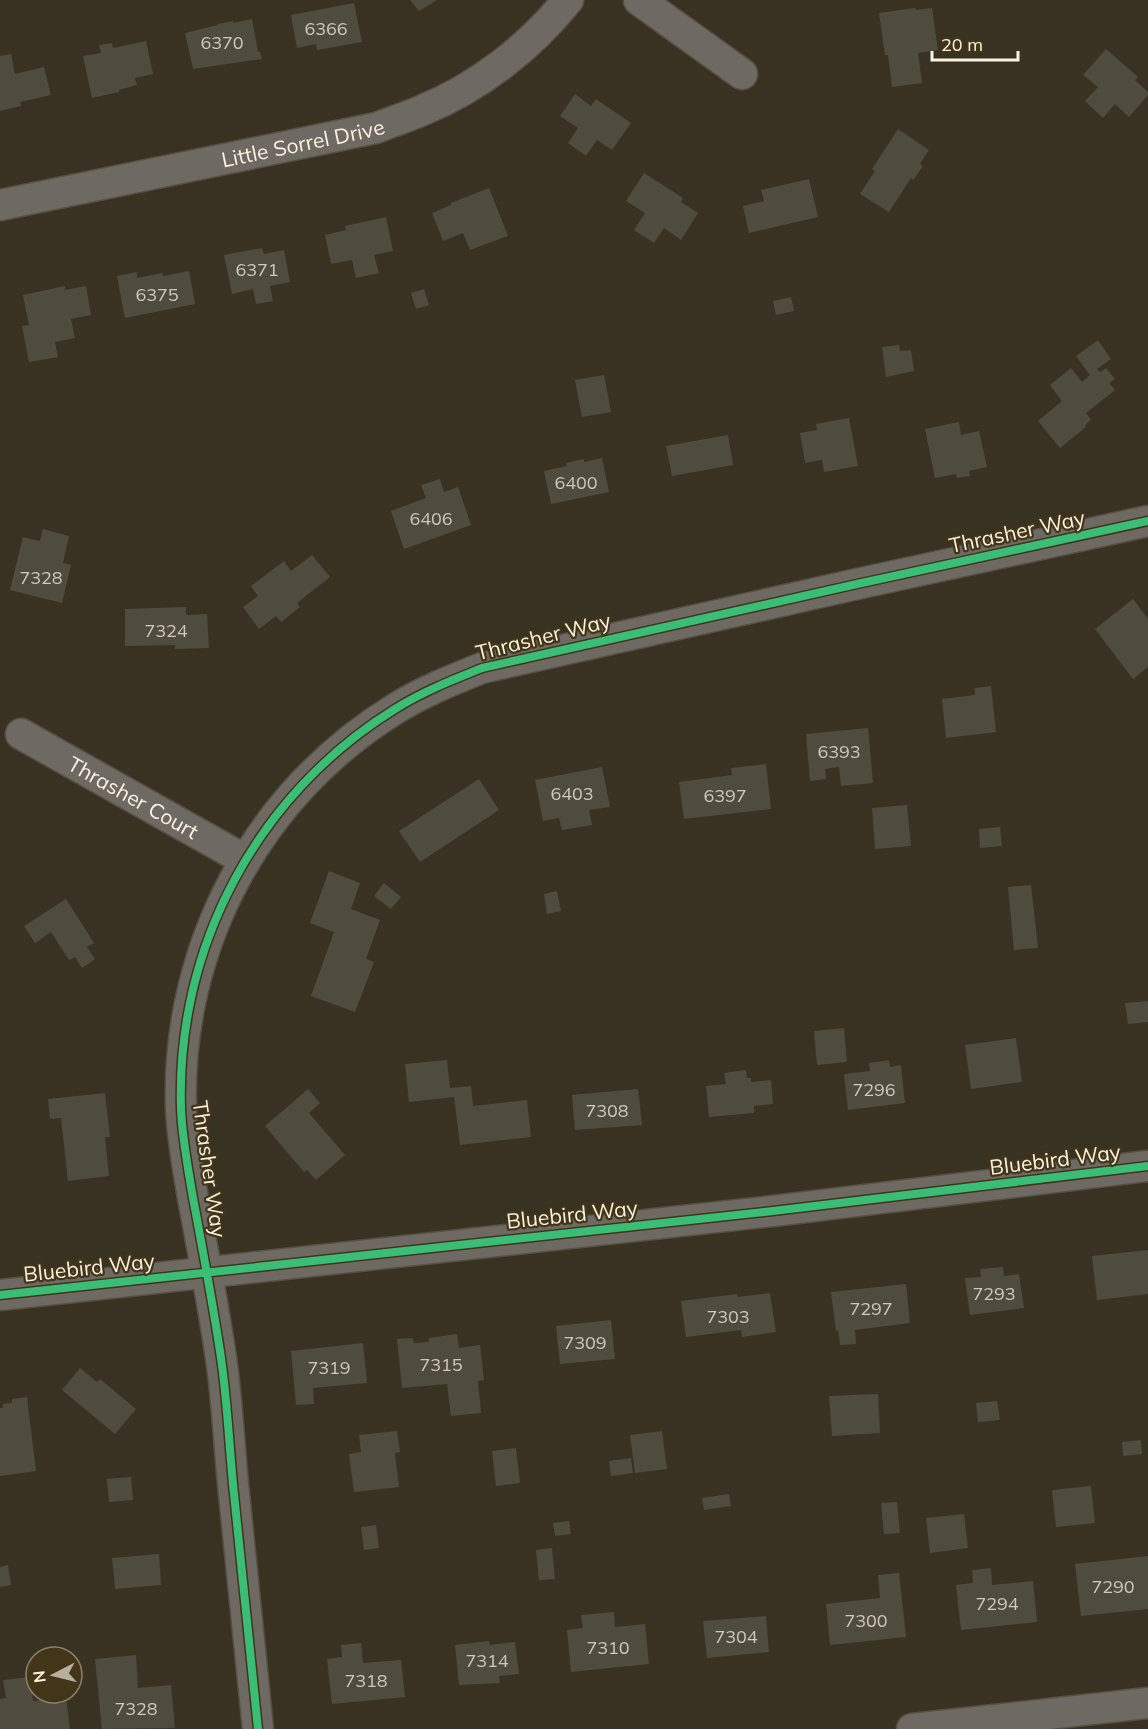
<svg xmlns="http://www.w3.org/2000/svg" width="1148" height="1729" viewBox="0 0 1148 1729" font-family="Mulish,sans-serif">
<rect width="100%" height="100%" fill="#383222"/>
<path fill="#4f4c3f" d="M410,0H437L419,11Z
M354,3L362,42L317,50L316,44L297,48L291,15Z
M915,8L916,10L932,8L938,50L918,53L922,83L892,87L888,55H885L879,13Z
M252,19L258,52H260L262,59L193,69L185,33L218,25V24L233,21V23Z
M146,41L153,74L135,78L137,85L119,90V92L92,98L83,56L101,53L99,45L112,43L113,48Z
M1106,49L1138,77L1135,80L1148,92V95L1129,117L1115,104L1103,118L1085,101L1098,87L1083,75Z
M11,54L15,74L44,67L51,95L20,102L21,106L0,111V56Z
M575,94L591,106L596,99L631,123L612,150L597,140L586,156L568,143L578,128L560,116Z
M898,129L929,150L920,164L923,166L913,180L911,178L889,212L860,194L875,171L872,169Z
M644,173L683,198L681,202L698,213L681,240L664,228L654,243L634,230L645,213L626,201Z
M809,179L818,217L749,233L743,206L764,201L761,190Z
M489,188L508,236L470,250L463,233L443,241L432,213L451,205V203Z
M386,217L393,251L374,255L379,273L356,278L352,260L331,264L325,235L346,230L345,226Z
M262,248L264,254L284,250L290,282L270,286L273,301L256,304L253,289L232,294L224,255Z
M189,271L195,304L125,318L117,276L137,272V278L162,273L163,276Z
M65,286V290L86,286L91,315L71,319L75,338L55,342L58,357L29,362L22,326L29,325L23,295Z
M424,289L429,305L416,309L411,293Z
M791,297L794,311L776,315L773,301Z
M1098,340L1111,359L1097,369L1100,372L1106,368L1115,379L1109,383L1115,390L1086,413L1091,420L1085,425L1086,427L1060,448L1038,421L1062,401L1050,385L1071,368L1082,382L1090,375L1076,356Z
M899,345L900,351L911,350L914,371L886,377L882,347Z
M604,375L611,412L582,417L575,380Z
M849,418L858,466L824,472L822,460L805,463L800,433L817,430L816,424Z
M959,422L961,435L979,431L987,467L969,471L970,476L957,478L956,474L935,478L925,429Z
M728,435L733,465L672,476L666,446Z
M602,458L609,492L551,504L544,471L567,466L566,463L584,459V462Z
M440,479L444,492L458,487L471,525L404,549L391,511L426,498L421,485Z
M43,529L69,536L63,563L71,565L62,603L10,590L23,537L40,541Z
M312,555L330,577L297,603L300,607L281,622L276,616L259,629L243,607L258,596L251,586L284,561L291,571Z
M1133,599L1148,619V667L1133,679L1095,629Z
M186,607V615L207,614L209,648L175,649V645L125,646V609Z
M991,686L996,732L946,738L942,699L975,695V688Z
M868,728L873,783L841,786L839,767L825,769L826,779L810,781L806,734Z
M766,764L771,809L684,819L679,782L732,775L731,768Z
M602,767L610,807L589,810L592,825L562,830L559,818L543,821L535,780Z
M479,779L499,810L420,862L399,831Z
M907,805L911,846L875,849L872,808Z
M1000,827L1002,846L980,848L979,829Z
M329,871L360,883L351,909L380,920L366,959L374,962L355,1012L311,996L334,932L310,923Z
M384,883L401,897L391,909L374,896Z
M1031,885L1038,948L1014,950L1008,887Z
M557,891L561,911L547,914L544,894Z
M66,899L94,943L87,947L95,959L82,968L75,957L69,960L51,932L35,943L24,926Z
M1148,1001V1022L1128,1024L1125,1003Z
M844,1028L847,1062L817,1065L814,1031Z
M1016,1038L1022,1082L971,1089L965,1045Z
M447,1060L450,1088L471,1086L473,1106L527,1100L531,1137L460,1145L454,1097L409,1102L405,1064Z
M889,1060L890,1067L901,1065L905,1103L848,1110L844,1074L870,1071L869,1063Z
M746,1070L747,1078H751V1082L771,1080L773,1104L754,1106V1113L709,1117L706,1086L726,1084L724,1073Z
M308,1089L320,1103L309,1113L345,1155L316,1180L307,1170L304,1172L265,1126Z
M638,1089L642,1125L575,1130L572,1095Z
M105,1093L110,1137H105L109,1176L68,1181L61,1118L50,1119L48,1099Z
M1148,1250V1294L1097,1300L1092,1256Z
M1003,1267L1004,1276L1019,1274L1024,1308L970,1315L965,1278L981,1277L980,1269Z
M906,1284L910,1323L855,1330L856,1344L840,1345L838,1330L836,1331L831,1292Z
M770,1293L776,1332L742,1337L741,1330L686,1337L681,1301L737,1294L738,1297Z
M611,1320L615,1359L560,1364L556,1326Z
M457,1334L459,1348L480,1345L484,1380L478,1381L481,1413L451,1416L447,1384L402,1388L397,1339L413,1338L414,1343L429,1342V1338Z
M363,1343L367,1383L313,1388L314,1404L296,1405L291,1351Z
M80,1368L97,1382L100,1379L136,1409L115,1434L62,1390Z
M878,1394L880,1433L832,1436L829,1396Z
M27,1397L36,1471L0,1476V1408H3V1404L12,1403V1399Z
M997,1401L1000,1420L978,1422L976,1403Z
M397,1431L400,1452L395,1453L399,1487L354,1492L349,1454L361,1452L359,1435Z
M662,1431L667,1469L635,1473L630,1435Z
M1141,1440L1142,1454L1123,1456L1122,1442Z
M516,1448L520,1483L496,1486L492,1451Z
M631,1458L633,1473L611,1476L609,1461Z
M131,1477L133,1500L109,1502L107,1479Z
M1091,1486L1095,1523L1056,1527L1052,1490Z
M729,1494L731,1506L704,1510L702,1498Z
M897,1502L900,1533L884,1534L881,1503Z
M964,1514L968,1548L930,1553L926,1518Z
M569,1521L571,1534L555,1536L553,1523Z
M376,1525L379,1548L364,1550L361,1527Z
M552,1548L555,1579L539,1580L536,1550Z
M159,1554L161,1585L115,1589L112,1558Z
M1148,1556V1609L1081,1616L1075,1564Z
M8,1565L11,1585L0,1587V1567Z
M991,1568L992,1585L1033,1581L1037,1622L961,1630L956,1585L973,1583L972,1570Z
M899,1573L906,1637L830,1645L826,1604L880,1598L878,1575Z
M614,1612L615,1627L645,1624L649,1664L571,1672L567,1630L583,1628L581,1615Z
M766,1616L769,1652L707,1658L703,1621Z
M489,1641L490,1645L515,1642L519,1674L499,1676L500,1683L459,1685L455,1645Z
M361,1643L363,1663L401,1660L405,1697L332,1704L327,1659L342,1657L341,1645Z
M136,1655L138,1688L171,1685L175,1728L102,1729L95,1659Z
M30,1677L33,1701L66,1697L70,1729H0V1699L6,1698L3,1680Z"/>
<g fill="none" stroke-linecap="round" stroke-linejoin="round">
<defs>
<g id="minor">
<path d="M639,0L742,74"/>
<path id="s1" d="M0,205L376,128C391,122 407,117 423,110C479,87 530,47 568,0"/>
<path id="s2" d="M21,734L245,860"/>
<path d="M0,1295L773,1211L1148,1166"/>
<path d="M258,1729C250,1647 242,1565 233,1484C229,1442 227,1399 221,1358C213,1304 203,1251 193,1198C188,1168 182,1138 181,1108C176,947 257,794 395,709C422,692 452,680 482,668L857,584L1148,521"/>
<path d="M912,1729L1148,1703"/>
</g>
</defs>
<use href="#minor" stroke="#565042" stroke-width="33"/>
<use href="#minor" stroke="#6f6963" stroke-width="30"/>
<defs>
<path id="cycleway" d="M0,1295L773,1211L1148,1166
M258,1729C250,1647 242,1565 233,1484C229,1442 227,1399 221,1358C213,1304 203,1251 193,1198C188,1168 182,1138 181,1108C176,947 257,794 395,709C422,692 452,680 482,668L857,584L1148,521"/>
</defs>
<use href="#cycleway" stroke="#423518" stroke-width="11"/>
<use href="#cycleway" stroke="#3abd76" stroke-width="8"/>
</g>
<g text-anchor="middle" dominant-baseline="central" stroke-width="4.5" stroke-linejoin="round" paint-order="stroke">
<g font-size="18" fill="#d0c9b9">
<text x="326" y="28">6366</text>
<text x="222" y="42">6370</text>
<text x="257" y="269">6371</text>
<text x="157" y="294">6375</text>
<text x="576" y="482">6400</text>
<text x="431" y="518">6406</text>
<text x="41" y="577">7328</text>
<text x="166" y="630">7324</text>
<text x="839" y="751">6393</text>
<text x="572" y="793">6403</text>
<text x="725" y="795">6397</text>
<text x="874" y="1089">7296</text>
<text x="607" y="1110">7308</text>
<text x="994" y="1293">7293</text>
<text x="871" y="1308">7297</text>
<text x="728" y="1316">7303</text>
<text x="585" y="1342">7309</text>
<text x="441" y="1364">7315</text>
<text x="329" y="1367">7319</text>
<text x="1113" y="1586">7290</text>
<text x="997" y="1603">7294</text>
<text x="866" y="1620">7300</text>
<text x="736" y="1636">7304</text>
<text x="608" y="1647">7310</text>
<text x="487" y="1660">7314</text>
<text x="366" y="1680">7318</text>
<text x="136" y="1708">7328</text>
</g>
<g font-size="21" fill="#fbf3e2" stroke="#423518">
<text stroke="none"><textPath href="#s1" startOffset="309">Little Sorrel Drive</textPath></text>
<text transform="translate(1017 531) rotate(-12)">Thrasher Way</text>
<text transform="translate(543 636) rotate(-14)">Thrasher Way</text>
<text stroke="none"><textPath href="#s2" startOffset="129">Thrasher Court</textPath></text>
<text transform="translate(1055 1159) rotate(-7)">Bluebird Way</text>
<text transform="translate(210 1169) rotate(82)">Thrasher Way</text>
<text transform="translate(572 1214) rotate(-6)">Bluebird Way</text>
<text transform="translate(89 1267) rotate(-6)">Bluebird Way</text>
</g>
</g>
<g transform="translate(54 1675) rotate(263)"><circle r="28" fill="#423518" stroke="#8c8169" stroke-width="1.5"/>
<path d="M0-4.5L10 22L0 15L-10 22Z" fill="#b7af9f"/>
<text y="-9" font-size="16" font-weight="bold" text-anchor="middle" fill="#fbf3e2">N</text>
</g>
<path d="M932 51v9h86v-9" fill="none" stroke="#fbf3e2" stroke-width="3"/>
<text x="941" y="51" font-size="18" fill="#fbf3e2" stroke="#423518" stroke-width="4.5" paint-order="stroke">20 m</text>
</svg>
